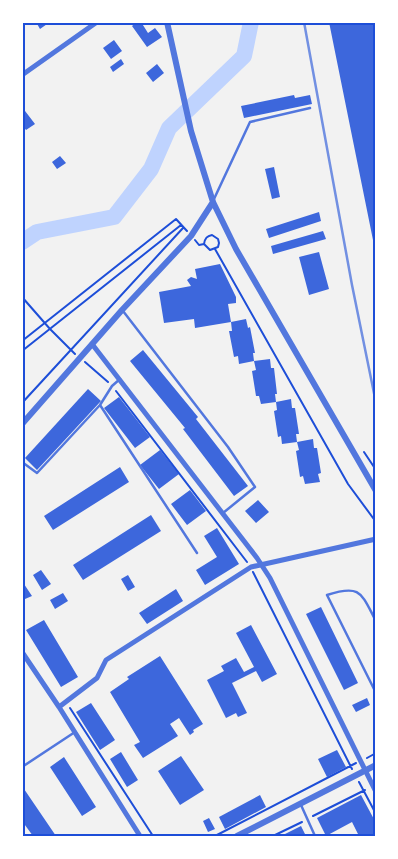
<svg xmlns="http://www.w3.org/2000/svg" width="398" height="859" viewBox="0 0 398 859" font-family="'Noto Sans',sans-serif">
<rect width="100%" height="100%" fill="#f2f2f2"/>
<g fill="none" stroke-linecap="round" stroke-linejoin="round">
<path stroke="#bfd3fe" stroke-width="16" d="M22,242L37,232L114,217L151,169L169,128L244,56L251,22"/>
</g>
<path fill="#3d67dc" d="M36,22H50L40,29Z
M137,22H141L148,33L155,28L162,37L147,47L132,26Z
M329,22H376V250H375Z
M114,40L122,51L111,59L103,48Z
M121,59L124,64L113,72L110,67Z
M157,64L164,73L153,82L146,73Z
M294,95L295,98L310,95L312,104L244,118L241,106Z
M22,107L35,124L26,130L22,125Z
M60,156L66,163L57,169L52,162Z
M274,167L280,197L272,199L265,169Z
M319,212L321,221L269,238L266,229Z
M323,231L326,239L273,254L271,246Z
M319,252L329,289L309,295L299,257Z
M220,264L236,297V303L228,304L231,322L246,319L248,328L250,327L255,353H253L254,361L239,364L238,356L234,357L229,331H232L231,322L195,328L194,319L164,323L159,292L191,286L187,280L191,277L197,279L195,269Z
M143,350L198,417L196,419L248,486L234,496L183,429L185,428L130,361Z
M270,359L271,368H274L277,394H275L276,402L291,399L292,408H295L299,434H296L297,442L313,439L314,448H317L321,473L318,474L320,482L305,484L303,476L300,477L296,451L299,450L297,442L282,444L281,436L278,437L274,411L277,410L276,402L261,404L259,396H256L252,371L256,370L254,361Z
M88,389L101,401L37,470L25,458Z
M119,397L150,437L135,448L104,408Z
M160,450L179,474L159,489L140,465Z
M120,467L129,482L53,530L44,516Z
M190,490L206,511L187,525L171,504Z
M258,500L269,512L256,523L245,511Z
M151,515L161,531L83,580L73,565Z
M217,528L239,564L205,585L196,570L217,557L204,536Z
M41,570L51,584L42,590L33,575Z
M128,575L135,587L128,591L121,579Z
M22,581L32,596L25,599L22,598Z
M176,589L183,601L147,624L139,613Z
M63,593L68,601L55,609L50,600Z
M321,607L358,683L344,690L306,614Z
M44,620L78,677L61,687L26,630Z
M251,625L277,674L262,682L256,671L232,683L247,713L238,717L236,713L226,718L207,680L224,671L221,666L236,658L244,672L254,667L236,633Z
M160,656L203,724L193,730L194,732L190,735L179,718L170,724L178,736L143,758L134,745L140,742L110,692L129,679L127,677Z
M367,698L370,705L356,712L352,705Z
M91,703L115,740L100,750L76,712Z
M337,750L346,767L327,777L318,759Z
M121,752L138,780L127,787L110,759Z
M181,756L204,790L180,805L158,771Z
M64,757L96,807L82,816L50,767Z
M22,786L56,836H33L22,821Z
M260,795L266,807L225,829L219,817Z
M361,795L376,823V836H359L352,822L326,836L317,818Z
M209,818L215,829L208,832L203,821Z
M301,826L306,836H281Z"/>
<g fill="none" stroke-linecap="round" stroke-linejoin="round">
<path stroke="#1d4ed8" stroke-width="2" d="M195,240L199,245L204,244L210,250L218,247L219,243L218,239L212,235C207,236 205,238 204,244
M215,249L348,484L376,522
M22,297L50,329L75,354
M22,341L176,219L187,231
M22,351L181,225
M85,362L108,382
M116,391L247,562
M22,403L183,228
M364,452L376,470
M253,572L352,769
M70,708L153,836
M367,758L376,753
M359,782L376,814
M313,816L365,790
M215,836L356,763
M273,836L302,822"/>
<path stroke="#5277de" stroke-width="2.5" d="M214,199L250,122L310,108
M123,311L228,447L255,487L223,513
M100,405L197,553
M22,462L37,473L100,405L112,386L120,379
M376,621C361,593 361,584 327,595L376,693
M22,767L75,732
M301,805L315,836"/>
<path stroke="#5277de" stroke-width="5" d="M22,75L97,22
M92,344L257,558L270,578L376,792
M22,652L59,707L140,836
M59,707L97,678L106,660L251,567L376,539"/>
<path stroke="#5277de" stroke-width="6" d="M167,22L191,131L213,202L236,249L376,491
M22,424L122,310L191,236L213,202
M237,836L376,765"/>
<path stroke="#7290e2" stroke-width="2.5" d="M304,22L352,285L376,403"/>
</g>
<rect width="398" height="859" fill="none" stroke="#ffffff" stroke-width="48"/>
<rect x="24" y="24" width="350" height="811" fill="none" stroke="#1d4ed8" stroke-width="2"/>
</svg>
